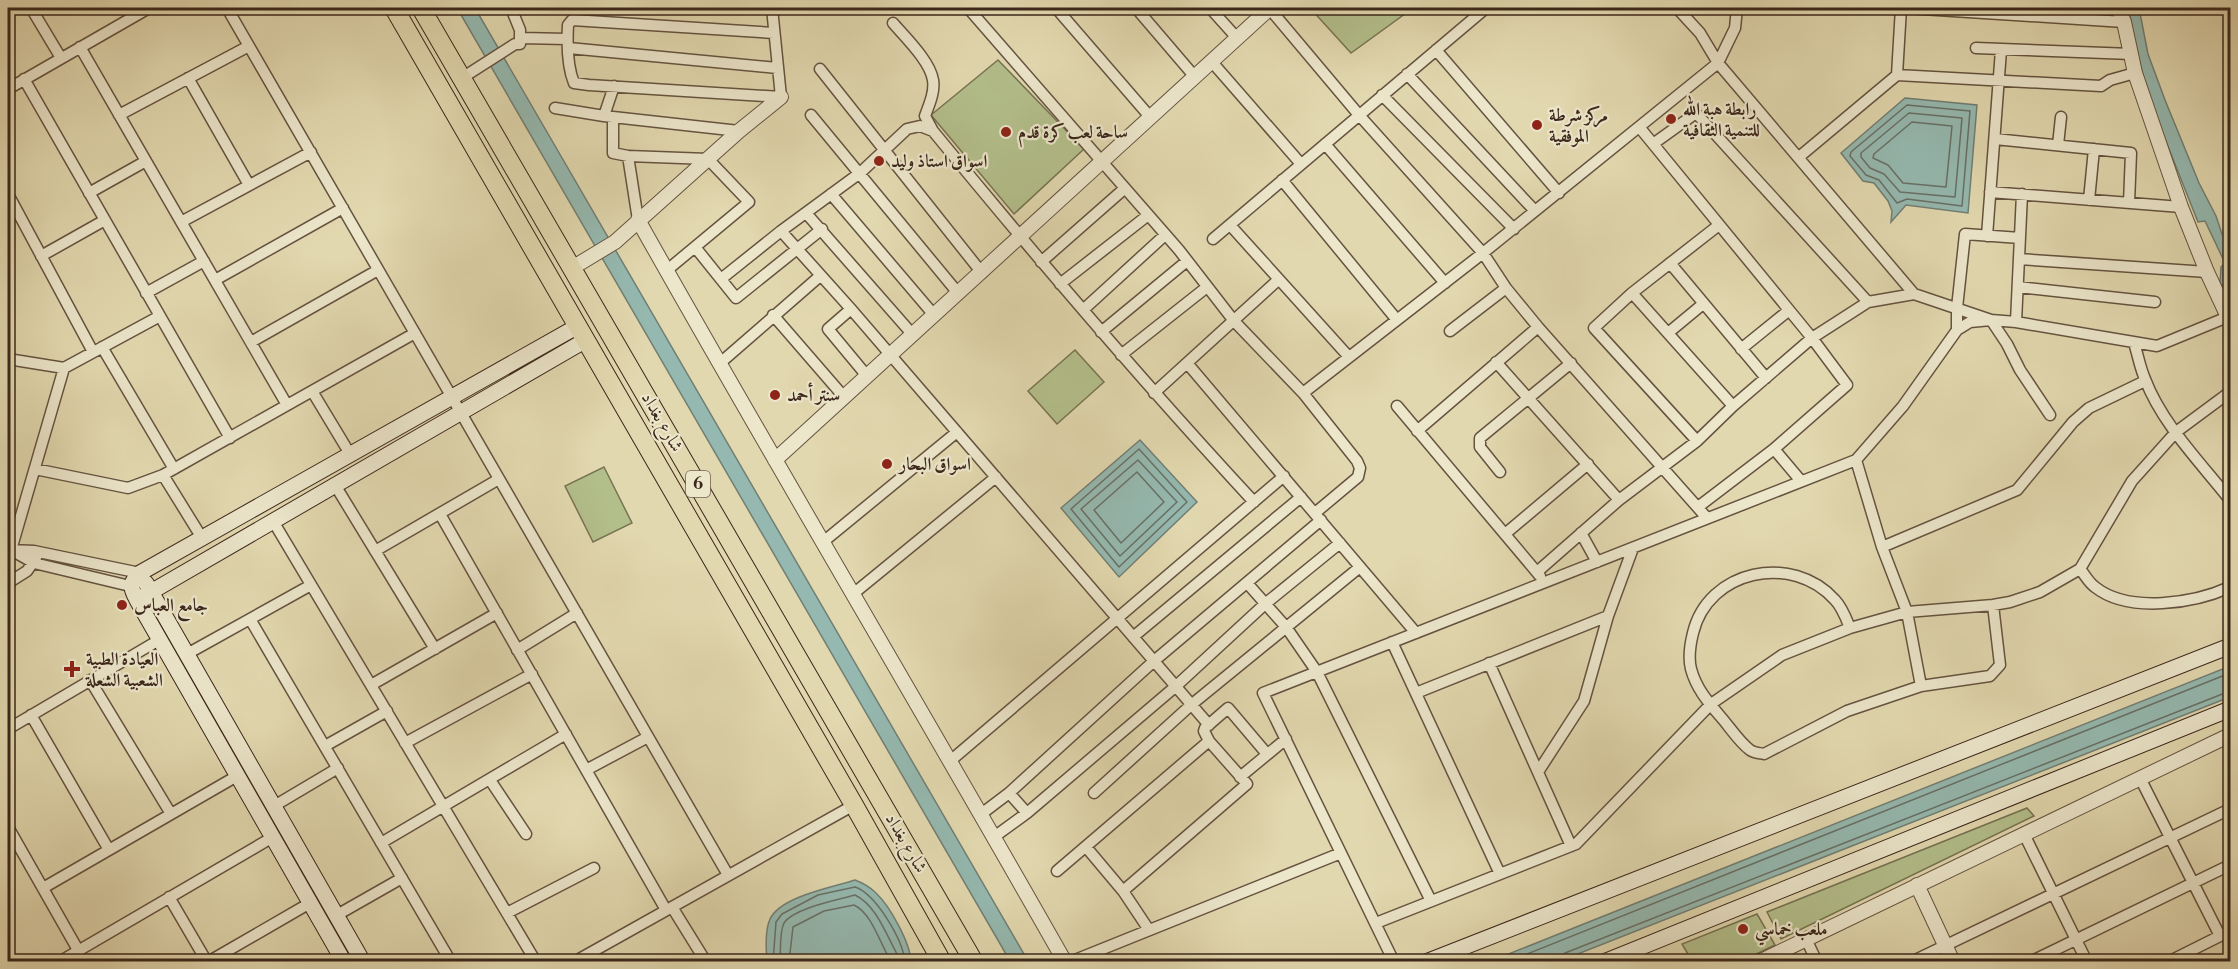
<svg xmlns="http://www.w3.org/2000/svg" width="2238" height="969" viewBox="0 0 2238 969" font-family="'Libre Bodoni',Amiri,serif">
<rect width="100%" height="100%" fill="#e2d8af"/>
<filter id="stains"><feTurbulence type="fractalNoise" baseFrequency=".00333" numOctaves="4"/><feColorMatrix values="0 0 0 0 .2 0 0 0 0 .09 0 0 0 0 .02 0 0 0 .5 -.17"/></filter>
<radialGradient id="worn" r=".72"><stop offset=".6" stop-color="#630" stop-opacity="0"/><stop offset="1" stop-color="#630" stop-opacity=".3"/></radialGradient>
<path fill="#b3bf8b" stroke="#777353" stroke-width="1.5" d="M1310,8H1413L1351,53Z
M998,60L1084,149L1014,214L931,115Z
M1075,350L1104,382L1057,424L1028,391Z
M604,467L632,523L593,542L565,486Z
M2027,808L2034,816L1781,939L1767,912Z
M1757,914L1775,945L1742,961H1692L1682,944Z"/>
<path fill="#95b9b0" stroke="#717f74" stroke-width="1.5" d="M457,8H475L1028,961H1010Z
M2128,8H2139L2148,54L2165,100L2199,183L2216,216L2222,234L2230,247V285L2226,287L2220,284L2221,267L2225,263L2205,221L2198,222L2144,86Z
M1905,98L1977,105L1968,213L1906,205L1891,222L1892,211L1888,201L1874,183L1863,181L1841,153Z
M1140,440L1197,502L1119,577L1061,508Z
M2230,666V697L1560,961H1491Z
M855,880C863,883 870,887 876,893C890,906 910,943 911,961H767C766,950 765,930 770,919C781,896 834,887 855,880Z"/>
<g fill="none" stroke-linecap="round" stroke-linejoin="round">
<path stroke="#687066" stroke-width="1.5" d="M1907,105L1970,111L1962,206L1907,199L1897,203L1879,180L1866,175L1850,156L1851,152Z
M1909,113L1962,118L1955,197L1900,192L1884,174L1870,168L1861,157V153Z
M1912,122L1952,126L1946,187L1903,183L1888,165L1873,158L1874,154Z
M1139,449L1187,502L1119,567L1071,509Z
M1138,460L1177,502L1120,556L1081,509Z
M1137,472L1164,502L1121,543L1094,510Z
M773,962L776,922L782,914L818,895L855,887C876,894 903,940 905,962
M780,962C781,951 779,933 784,923C794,908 838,900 855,895C876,905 886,934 897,954L898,962
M789,962L793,927L824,911L854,905C871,913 879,940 888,956L889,962
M1507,962L2230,673
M1560,962L1561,957L1565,953L2230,691"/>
<defs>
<path id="minor" d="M31,8L61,58
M227,8L728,875
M772,8L781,97L589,85L574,83C567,66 567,43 568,25L572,20L774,33
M968,8L1179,250L1234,321L1303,393L1357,461L1360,468L1358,477L1315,513
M1056,8L1151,118
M1136,8L1195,77
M1210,8L1237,38
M1269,8L1359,115L1483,253L1506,288L1538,327L1707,518
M1677,8L1700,33L1718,63L1914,294L1991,320L2016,322L2157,346L2230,316
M1906,8L2124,22
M893,23C905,37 930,61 933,80C935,92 929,105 925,116L933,131C1037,258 1143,382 1254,502
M521,38L567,39
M80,47L287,405
M569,48L777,68
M1976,48L2132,54
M1436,50L1559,193
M1212,62L1301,164
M820,69L982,273
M1407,74L1535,211
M1897,75L1901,8
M188,78L249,185
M462,78L515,44H520V30L511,8
M24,79L230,438
M8,89L149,8
M1382,95L1514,229
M555,108L604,116L739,131
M119,115L249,46
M811,115L958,293
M604,116L614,86
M613,117V153L628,156L708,159L749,202L666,271
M1640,128L1812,338L1847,385L1774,449L1698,507
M1995,139L2131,153L2129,203
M1325,144L1445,283
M1653,144L1696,113L1868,302
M2058,145L2061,117
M628,156L638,220
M1799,157L1897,75L2101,86L2110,80L2135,73
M1282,180L1397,320
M1990,192L2181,207
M89,193L146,161
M8,194L93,352
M831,194L934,315
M2089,200L2094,149
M806,213L913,335
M181,222L311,152
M1230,225L1349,357
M781,231L851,309L1209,725
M1987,236L2001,50
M1213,239L1486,8
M695,247L736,298L822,229
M41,256L105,220
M2019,259L2207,272
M1041,262L1124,189
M1670,263L1766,378
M721,279L781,231L860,173L907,129L920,126L933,131
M215,280L343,208
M1060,284L1147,216
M2018,287L2155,302
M146,293L204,261
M1632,293L1733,406
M851,309L828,329L867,376
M1083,310L1165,235
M773,315L844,397
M1991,320L2007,344L2020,370L2050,415
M2016,322L2022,194
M1957,330V308L1965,234L2020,238
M1450,331L1506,288
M1101,332L1187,261
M1668,333L1703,304
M251,342L378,270
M2134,343C2138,355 2140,368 2145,379C2162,424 2201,463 2230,500
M102,347L174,469
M1741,349L1788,311
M1121,355L1207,287
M8,359L64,368L160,316
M1496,362L1619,500
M1187,363L1416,633
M719,364L820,276
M312,391L350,454
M1154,393L1278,280
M1303,393L1483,253L1718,63L1735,28L1737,8
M1397,406L1540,576
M1417,431L1538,327
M1697,441L1594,328L1632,293L1719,225
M1774,449L1801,481
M1856,460L1882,547L1907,612L1921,686
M35,469L128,488L163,475L415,333
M1500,472L1480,447V438L1571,363
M163,475L202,538
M335,485L435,649
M440,514L666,910
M273,521L536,962
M1581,533L1597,562
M1505,534L1588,464
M823,542L957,432
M1882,547L2017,490L2073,422L2089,408L2145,381
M11,550L64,368
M11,550L34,551L140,573
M11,550L34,563L130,586
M375,551L499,479
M2080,569C2085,575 2089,583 2095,587C2129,614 2195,603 2230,587
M1537,572L1619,500L1697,441L1733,406L1812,338L1868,302L1914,294
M8,583L27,571L36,558
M1247,583L1286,627L1317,672L1431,901
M853,594L996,477
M250,619L451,962
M1850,628C1846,618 1842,607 1835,600C1792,552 1708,570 1693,633C1690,645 1688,657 1691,669C1696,688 1708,702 1720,716C1729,726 1739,742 1750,750C1754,753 1760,753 1764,754L1847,711L1921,686L1990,676L2000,665L1993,605
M1133,637L1301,497
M1392,642L1500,874
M517,650L577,613
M187,654L311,585
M1489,663L1571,846
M90,680L171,814
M371,685L497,613
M1416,693L1608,616
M31,715L109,850
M8,729L159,640
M405,743L532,674
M325,746L387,711
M949,762L1284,476
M586,770L648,737
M1538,772L1584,701L1608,616L1633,548
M1240,777L1286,739
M2140,778L2220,936
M490,780L526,834
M1009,793L1027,813
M1094,793L1191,705L1360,567
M274,806L338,768
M980,815L1009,793L1154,661L1321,520
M8,827L78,950
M2024,834L2087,962
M994,837L1027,813L1175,687L1265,604L1340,543
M381,843L566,734
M1086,847L1123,891L1149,930
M1057,871L1209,741
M43,888L237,776
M1123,891L1247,784L1209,741L1204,731L1205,728L1228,708L1267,754
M169,897L207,962
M672,907L706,962
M507,913L594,868
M337,915L402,878
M1376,923L1576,844L1711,704L1782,655L1850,628L1907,612L1993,605L2010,602L2040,592L2080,569L2132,481L2176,432L2230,392
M1806,939L1817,962
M59,962L273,837
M208,962L310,903
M574,962L854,805
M1070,962L1341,853
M1394,962L1263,693L1856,460L1903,406L1957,330L1970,322L1991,320
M1911,962L2230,809
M2030,962L2230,865
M2168,962L2230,931"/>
<path id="tertiary" d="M2118,8L2124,22L2135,73L2181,207L2207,272L2228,317
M638,220C778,469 924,713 1065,962
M572,268L615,242L739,131L781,97
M775,460L1270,8
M1917,885L1953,962
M1759,962L2230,735"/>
<path id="secondary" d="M146,583L363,962
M137,600L586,340
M344,962L137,600C130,587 129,583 140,573L578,326
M1426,962L2230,646
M1604,962L2230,709"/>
<path id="trunk" d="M394,8L854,805L942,962
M421,8L974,962"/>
</defs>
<use href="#minor" stroke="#655340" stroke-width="13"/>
<use href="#tertiary" stroke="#655340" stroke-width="16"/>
<use href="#secondary" stroke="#3b271b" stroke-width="17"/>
<use href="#trunk" stroke="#3b271b" stroke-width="20"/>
<use href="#minor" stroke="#ece6cb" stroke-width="10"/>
<use href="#tertiary" stroke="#ece6cb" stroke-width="14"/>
<use href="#secondary" stroke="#ece6cb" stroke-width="15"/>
<use href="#trunk" stroke="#e2d8af" stroke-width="18"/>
</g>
<g fill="#8f2418" stroke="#ece6cb" stroke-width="2">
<circle cx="1671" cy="119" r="6"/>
<circle cx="1537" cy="125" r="6"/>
<circle cx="1006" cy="132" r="6"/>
<circle cx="879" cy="161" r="6"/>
<circle cx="775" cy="395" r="6"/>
<circle cx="887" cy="464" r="6"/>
<circle cx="122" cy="605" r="6"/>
<path d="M69 660h6v6h6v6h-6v6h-6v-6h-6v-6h6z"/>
<circle cx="1743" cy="929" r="6"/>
</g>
<g text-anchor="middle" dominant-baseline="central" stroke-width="4.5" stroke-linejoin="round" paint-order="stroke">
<rect fill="#ece6cb" stroke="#706050" stroke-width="1.5" x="686" y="471" width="24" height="26" rx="4.5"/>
<g font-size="16" font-weight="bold" fill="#3b271b">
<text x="698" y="484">6</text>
</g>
<g font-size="18" font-weight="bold" fill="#3b271b" stroke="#ece6cb" text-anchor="start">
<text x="1683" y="109">رابطة هبة الله<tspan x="1683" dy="21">للتنمية الثقافية</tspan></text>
<text x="1549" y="115">مركز شرطة<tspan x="1549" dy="21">الموفقية</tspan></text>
<text x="1018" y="132">ساحة لعب كرة قدم</text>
<text x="891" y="161">اسواق استاذ وليد</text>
<text x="787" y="395">سنتر أحمد</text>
<text x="899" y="464">اسواق البحار</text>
<text x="134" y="605">جامع العباس</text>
<text x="86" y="659">العيادة الطبية<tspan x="86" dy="21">الشعبية الشعلة</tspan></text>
<text x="1755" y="929">ملعب خماسي</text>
</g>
<g font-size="18" fill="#3b271b" stroke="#ece6cb">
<text transform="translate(662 422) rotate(60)">شارع بغداد</text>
<text transform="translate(906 843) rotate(60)">شارع بغداد</text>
</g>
</g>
<rect width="2238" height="969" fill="none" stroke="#e2d8af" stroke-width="30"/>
<rect x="9" y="9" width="2220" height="951" fill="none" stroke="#3b271b" stroke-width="3"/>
<rect x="15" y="15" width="2208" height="939" fill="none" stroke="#3b271b" stroke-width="1.5"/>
<rect width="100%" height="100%" filter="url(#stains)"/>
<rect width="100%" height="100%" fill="url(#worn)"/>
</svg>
